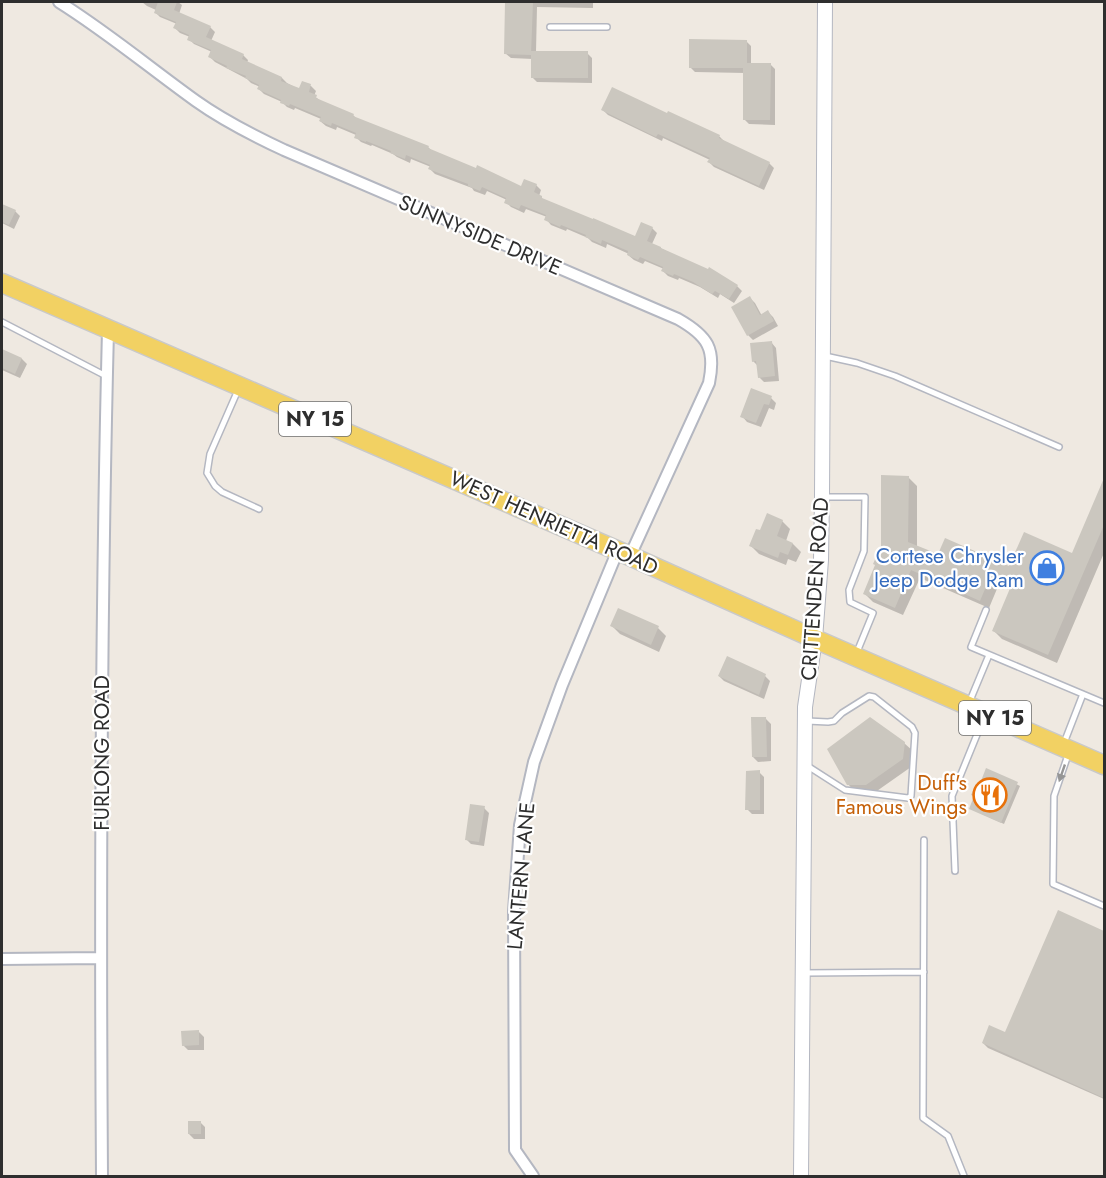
<svg xmlns="http://www.w3.org/2000/svg" width="1106" height="1178" viewBox="0 0 1106 1178" font-family="Jost,sans-serif">
<rect width="100%" height="100%" fill="#efe9e1"/>
<path fill="#0003" d="M142,2H178L182,5L179,14L210,27L215,32L211,41L243,55L248,60L247,63L282,78L287,83L300,90L303,83L311,86L316,91L314,96L321,101L353,115L356,118L428,147L432,151L522,188L536,185L541,190L539,196L545,201L636,238L652,228L657,233L652,244L737,286L742,291L734,303L720,294L718,298L700,287L679,278L678,280L668,276L663,271L664,269L645,261L643,264L634,260L628,255L629,254L607,244L606,248L592,242L588,238L567,229L566,231L551,225L546,219L547,217L526,209L524,213L511,207L506,202L507,200L487,191L485,195L474,191L472,188L435,174L430,169L431,167L411,159L410,163L397,157L393,154L372,145L371,146L361,142L356,137V135L337,127L336,130L326,126L320,121L321,119L295,108L294,110L287,107L282,102L264,94L259,89L260,87L251,83L247,79L215,62L210,57L212,52L194,44L189,39L190,37L180,33L175,28L177,24L160,17L155,12L156,10L147,6Z
M506,2H593V8L537,7L536,52L587,53L592,58V83L537,82L532,77L533,59L511,58L505,53Z
M746,41L751,46V64H770L775,69V125L749,124L744,119L745,73L695,72L690,67Z
M603,110L668,116L669,113L720,137L725,142L769,163L774,168L764,190L714,167L709,162L710,160L663,138L662,141L608,115Z
M2,206L15,211L20,216L14,229L2,223Z
M750,298L755,303L762,316L768,312L773,317L778,326L753,340L748,335Z
M771,342L776,348L779,381L764,382L759,377L758,366L753,361Z
M2,350L22,359L27,364L20,378L2,370Z
M771,398L776,403L774,410L769,408L761,427L747,422L742,416Z
M908,477L917,486V547L939,556L1010,568L1072,555L1104,482V553L1057,663L1002,639L993,630L1011,590L999,584L989,608L920,578L903,615L873,602L865,594Z
M782,521L790,529L786,541L793,544L801,552L796,562L788,559L786,565L759,554L751,546L760,532Z
M612,626L658,628L666,636L659,652L620,634Z
M719,676H765L770,681L764,699L724,681Z
M766,719L771,724V761L758,762L753,757Z
M904,743L913,751L911,767L874,793H856L848,784Z
M987,770L1020,786L1004,824L971,809Z
M759,772L764,777V814H752L747,809Z
M484,808L489,813L484,846L471,844L466,839Z
M1059,912L1104,933V1099L988,1048L983,1043L1006,1034Z
M198,1031L204,1037V1050H188L183,1045Z
M200,1122L205,1127V1139H194L189,1134Z"/>
<path fill="#cbc7bf" d="M158,2H177L174,10L211,26L206,37L244,54L242,59L282,77L281,81L299,88L302,81L311,84L309,92L317,95L316,98L354,114L353,116L429,146L428,148L476,168L477,165L521,186L524,179L537,184L534,192L542,196V198L593,219V218L635,236L641,222L653,227L647,241L661,247V248L708,269L709,267L738,285L729,299L715,291L712,294L693,282L674,274L673,276L661,271L663,267L640,257L638,260L627,255L628,251L602,240L601,244L585,237L586,235L561,225L560,227L544,220L546,215L521,205L519,209L504,203L506,198L482,187L480,191L468,186V184L428,169L430,165L406,155L405,159L390,153L391,151L366,141V142L354,138L356,133L332,123L331,126L319,121L321,117L290,104L289,106L280,103L281,100L257,89L259,85L245,78L246,76L226,68L227,66L208,57L211,50L187,40L189,35L173,28L176,22L154,13Z
M505,2H533L531,55L504,54Z
M689,39L747,40V63H771L770,120H743V68H689Z
M531,51H588V78H531Z
M612,87L667,113L668,111L720,135L719,138L770,162L759,186L707,162L710,158L658,134L656,137L601,110Z
M2,204L16,210L9,225L2,222Z
M750,296L760,315L768,310L774,321L747,336L731,307Z
M772,341L775,376L758,378L756,361L752,362L750,343Z
M2,349L22,358L15,374L2,368Z
M751,388L772,396L769,405L764,404L756,423L740,417Z
M881,475L909,476L908,542L938,554L945,538L1009,566L1024,532L1072,553L1104,478V525L1048,655L992,631L1011,586L990,577L980,601L911,570L895,608L863,594L875,565L873,564L881,546Z
M767,513L783,520L777,536L793,543L788,555L780,552L778,558L749,546L756,529L760,530Z
M618,608L659,626L651,645L610,626Z
M727,656L766,674L759,695L718,676Z
M751,717H766L767,757H752Z
M870,717L905,742L903,759L866,785H847L827,749Z
M986,768L1018,782L1001,823L969,809L974,796L971,795L976,784L979,786Z
M760,770V810H745L746,771Z
M470,804L485,806L479,842L465,840Z
M1058,910L1104,931V1098L982,1043L989,1025L1005,1032Z
M199,1030V1045L182,1046L181,1031Z
M188,1121H201V1134H188Z"/>
<g fill="none" stroke-linecap="round" stroke-linejoin="round">
<defs>
<path id="service" d="M550,27H607
M2,322L106,376
M825,356L857,363L895,376L1059,447
M238,390L210,454L207,473L215,486L222,492L259,509
M822,497H865L864,551L849,590L850,602L873,613L857,652
M986,610L971,647L1104,703
M969,703L989,655
M1064,743L1083,694
M1069,752L1054,796L1053,884L1104,906
M806,765L845,790L908,798L911,796L915,733L912,727L874,697L869,696L842,713L834,721L828,722L807,721
M924,840L923,1118L948,1136L964,1176
M955,871L952,796L985,715
M804,973L924,972"/>
<path id="minor" d="M59,2C107,32 150,68 196,101C224,121 254,136 284,150L678,319C708,336 716,349 709,383L630,556
M2,959L101,958
M102,1176C100,894 101,612 108,330
M533,1176L515,1150L514,911L520,825L534,762L562,685L618,550"/>
<path id="tertiary" d="M801,1176L805,707L815,639L821,560L822,497L825,2"/>
<path id="primary" d="M2,283L630,556L815,639L1104,765"/>
</defs>
<use href="#service" stroke="#b4b7c1" stroke-width="8"/>
<use href="#minor" stroke="#b4b7c1" stroke-width="14"/>
<use href="#tertiary" stroke="#b4b7c1" stroke-width="16"/>
<use href="#primary" stroke="#c9c9c9" stroke-width="21"/>
<use href="#service" stroke="#fff" stroke-width="5"/>
<use href="#minor" stroke="#fff" stroke-width="10"/>
<use href="#tertiary" stroke="#fff" stroke-width="14"/>
<use href="#primary" stroke="#f2d163" stroke-width="18"/>
</g>
<defs><path id="oneway-solid" d="M-6-.8H1V-3.2L6.5 0L1 3.2V.8H-6Z" transform="scale(1.5)"/></defs>
<use fill="#969696" href="#oneway-solid" transform="translate(1062 773) rotate(109)"/>
<defs>
<symbol id="shop-ring" viewBox="-11 -11 22 22"><circle r="9.5" fill="#fff" stroke="#3f7fe0" stroke-width="1.5"/><path d="M-5-2.5h2.3a2.7 3.5 0 0 1 5.4 0H5L5.5 6h-11ZM-1.5-2.5h3a1.5 2.3 0 0 0-3 0Z" fill="#3f7fe0"/></symbol>
<symbol id="restaurant-ring" viewBox="-11 -11 22 22"><circle r="9.5" fill="#fff" stroke="#e8710a" stroke-width="1.5"/><path d="M-5-6h1v4h1v-4h1v4h1v-4h1v5L-1.5 .5V6h-2V.5L-5-1ZM5-6V6H3V1.5H1.5Q1.5-4 5-6Z" fill="#e8710a"/></symbol>
</defs>
<g fill-rule="evenodd">
<use href="#shop-ring" x="1028" y="549" width="38" height="38"/>
<use href="#restaurant-ring" x="971" y="776" width="38" height="38"/>
</g>
<g text-anchor="middle" dominant-baseline="central" stroke-width="4.5" stroke-linejoin="round" paint-order="stroke">
<g fill="#fff" stroke="#6d6d6d" stroke-width="1.5">
<rect x="279" y="402" width="72" height="34" rx="4.5"/>
<rect x="959" y="701" width="72" height="34" rx="4.5"/>
</g>
<g font-size="20" font-weight="bold" fill="#2e2e2e">
<text x="315" y="419">NY 15</text>
<text x="995" y="718">NY 15</text>
</g>
<g font-size="21" fill="#2e2e2e" stroke="#fff">
<text transform="translate(480 235) rotate(23)">SUNNYSIDE DRIVE</text>
<text transform="translate(554 523) rotate(24)">WEST HENRIETTA ROAD</text>
<text transform="translate(815 589) rotate(-86)">CRITTENDEN ROAD</text>
<text transform="translate(102 753) rotate(-90)">FURLONG ROAD</text>
<text transform="translate(521 876) rotate(-85)">LANTERN LANE</text>
</g>
<g font-size="21" fill="#366cbe" stroke="#fff" text-anchor="end">
<text x="1024" y="556">Cortese Chrysler<tspan x="1024" dy="24">Jeep Dodge Ram</tspan></text>
</g>
<g font-size="21" fill="#c56008" stroke="#fff" text-anchor="end">
<text x="967" y="783">Duff's<tspan x="967" dy="24">Famous Wings</tspan></text>
</g>
</g>
<rect width="1106" height="1178" fill="none" stroke="#2e2e2e" stroke-width="6"/>
</svg>
